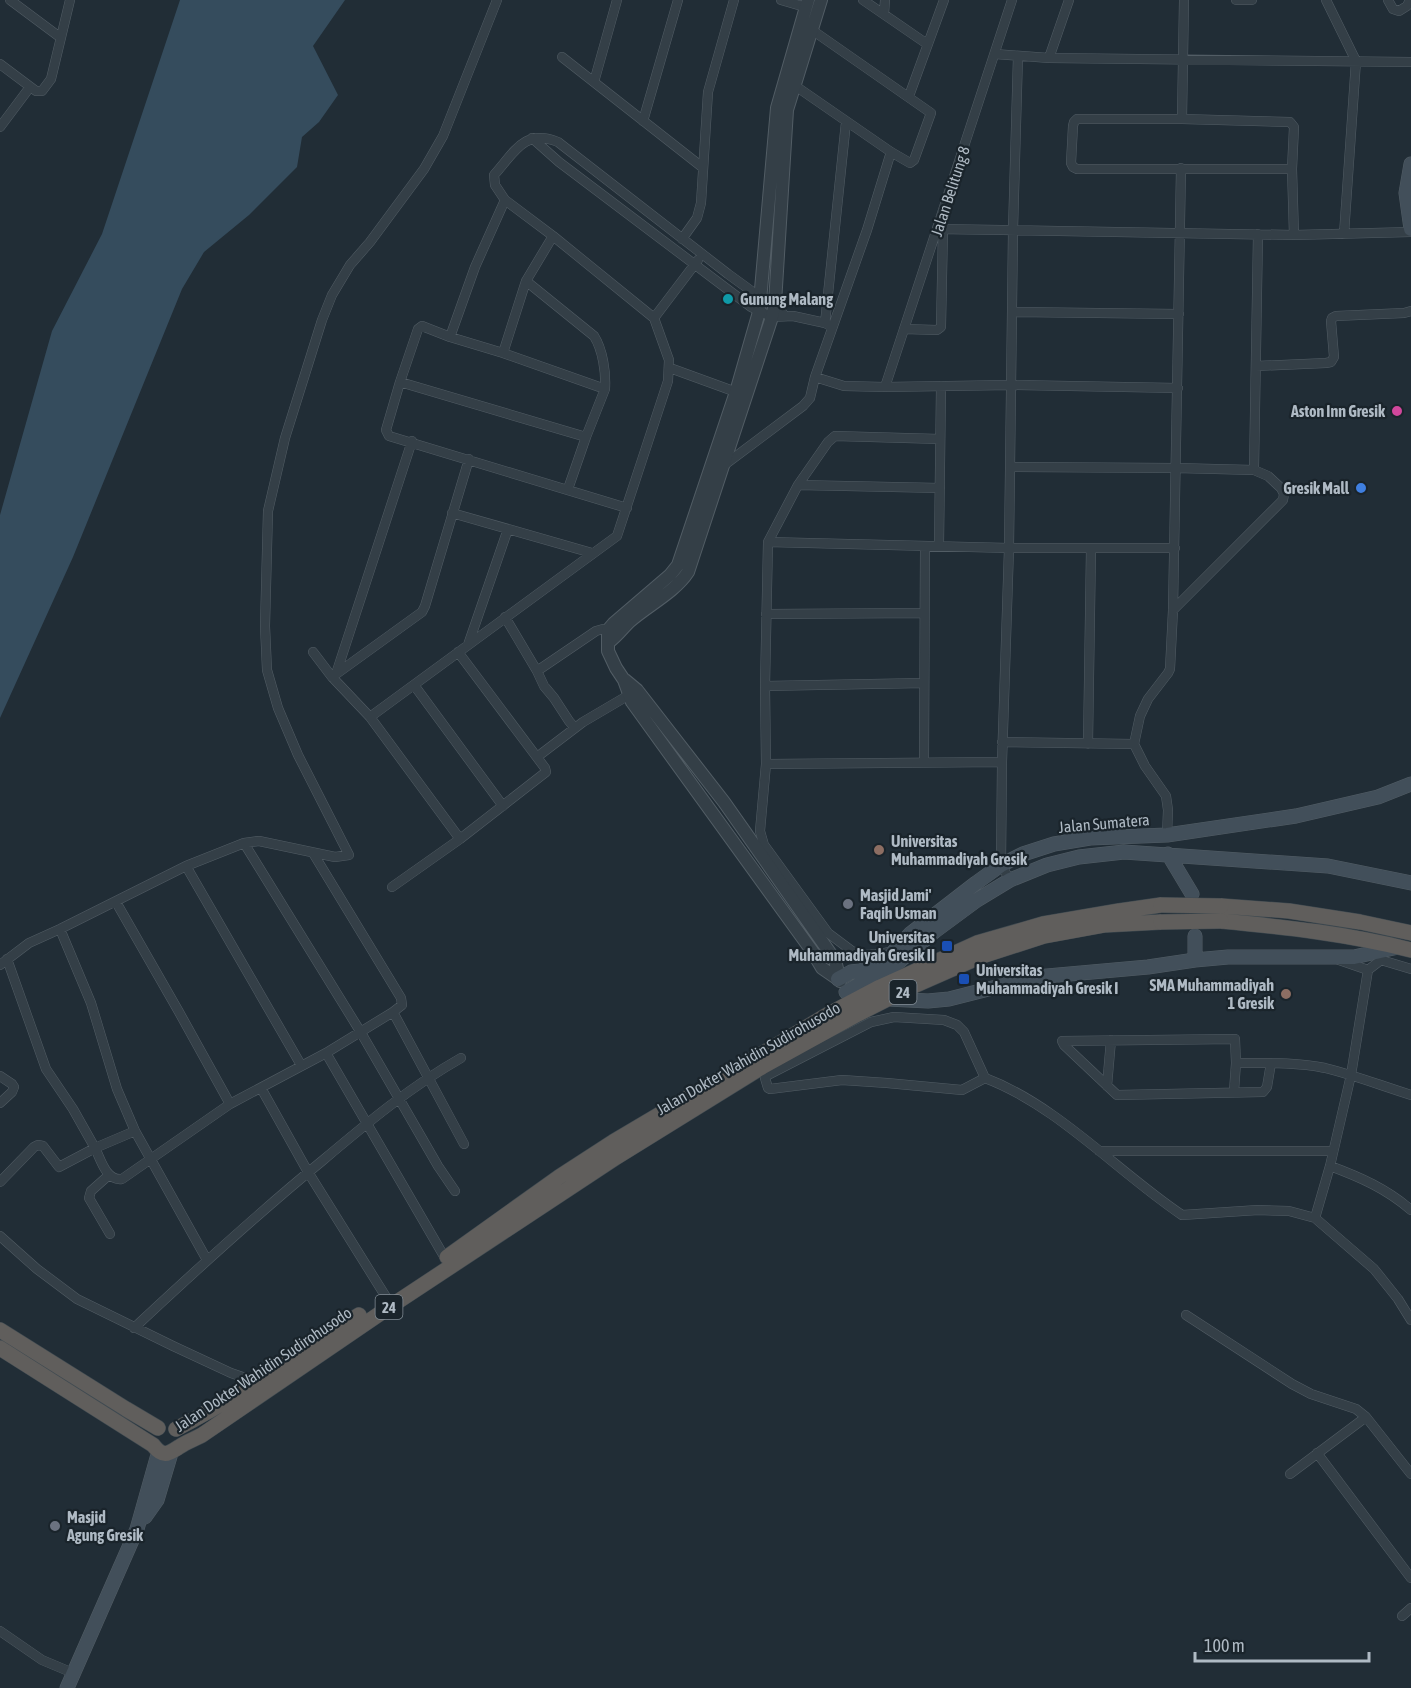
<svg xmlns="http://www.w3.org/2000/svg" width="1411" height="1688" viewBox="0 0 1411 1688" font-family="'Asap Condensed',sans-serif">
<rect width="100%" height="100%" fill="#212d36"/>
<path fill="#354c5d" d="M180,0H345L313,46L338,95L319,122L302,137L297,167L249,215L204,252L182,289L73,557L0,718V515L52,331L102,234Z"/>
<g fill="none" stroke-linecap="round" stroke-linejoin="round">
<defs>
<path id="minor" d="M10,0L61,38
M781,0L805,7
M863,0L927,44
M1236,0H1252
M1326,0L1356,61L1344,234
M1388,0L1393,9L1399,11L1407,6L1410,0
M884,14L885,0
M995,54L1049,58L1411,62
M562,57L702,167
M1049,58L1069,0
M0,64L36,91H42L51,79L70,0
M594,82L617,0
M794,85L891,152L910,163L914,160L931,113L812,30
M909,96L944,0
M1182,119L1184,0
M643,121L678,0
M0,127L30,87
M532,138L559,162L751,307L772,317L793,316L825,323L832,327
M1292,169H1077L1073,167L1071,163L1073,126L1074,122L1077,119H1182L1290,122L1294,127L1292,169L1294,235
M937,229L1294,235L1411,232
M682,239L697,218L701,203L708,92L734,0
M526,281L594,336C603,350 606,373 605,389L503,353L450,337L422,326L418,329L400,382L386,430L389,436L627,508
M1012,312L1179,314
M654,318L698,260
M825,323L846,122
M904,329L937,330L941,327L943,229
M450,337L475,267L505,200
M503,353L526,281L553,236
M1256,366L1326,363L1331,362L1334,357L1331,321L1332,318L1336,316L1404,313L1411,311
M670,368L736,392
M815,377L844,386L885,387L1010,385L1178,388
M400,382L586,437
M885,387L1012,0
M940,439L835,436L828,442L798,485L768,542L765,686L766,764L1002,762
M723,466L803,406L810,398L815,377L867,230L891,152
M1010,467L1176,468L1254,470L1268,476L1281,488L1284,494L1283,500L1173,610
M1254,470L1258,234
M798,485L940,488
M568,489L586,437L605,389
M452,513L592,553
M768,542L1009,548H1175
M939,546L941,386
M766,614L924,613
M505,617L537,671L544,686L554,698L569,721L575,728
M468,645L508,529
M313,652L332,677L370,717L460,839
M537,671L596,631L603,629L612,632
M336,674L412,441
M332,677L422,612L425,606L469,459
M414,685L503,806
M765,686L924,683
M370,717L617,536L668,381L669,360L654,318L553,236L505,200L495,185L494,175C514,153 524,128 558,142L728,274L761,298L775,303L784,315
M1002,742L1134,744
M1088,744L1091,548
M537,757L583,722L634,692
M924,762L925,546
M766,764L760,831L764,845L828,933L852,951L864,955L880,954L894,951
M1167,835L1168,810L1166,796L1145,766L1134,744L1140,716L1148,699L1168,673L1170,669L1173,610L1181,168
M244,843L360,1031L438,1166L455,1191
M313,853L401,998L402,1005L393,1012
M186,866L301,1065
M1010,880L1001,865L1002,762L1009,548L1013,230L1018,56
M392,887L460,839L546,772L545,768L458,652
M116,902L179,1012L230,1104
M60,929L91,1003L117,1089L135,1131L207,1260
M7,959L46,1069L73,1109L95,1148L135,1131
M1339,960L1368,970
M0,965L29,943L60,929L186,866L244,843L259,841L335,857L349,855L298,755L278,708L267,670L265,626L268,511L285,438L322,320L332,295L350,265L370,242L424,169L443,136L497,0
M326,1053L445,1258
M1271,1063L1267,1087L1263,1092L1117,1095L1064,1045L1062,1041L1235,1039L1236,1063C1266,1063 1296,1062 1325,1068C1354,1075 1382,1086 1411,1095
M0,1076L12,1084L14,1087L12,1092L0,1103
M985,1078L962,1090L887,1083L842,1080L770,1089L768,1088L765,1078L766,1076L871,1022L894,1017L944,1020L957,1025L964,1032L985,1078C1057,1105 1118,1172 1182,1215L1258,1210L1289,1211L1315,1218L1330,1166L1351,1075L1368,970L1381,960L1411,969
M1107,1086L1111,1040
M261,1088L308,1172L386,1297
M1234,1091L1236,1063
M1099,1151H1333
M1330,1166C1360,1177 1387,1189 1411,1210
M109,1175L91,1191L89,1198L110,1234
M0,1182L34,1147L38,1145L43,1146L59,1167L95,1148C101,1160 106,1181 122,1179L230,1104L326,1053L393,1012L464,1144
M1315,1218L1374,1269L1398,1299L1411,1320
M0,1236L37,1269L77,1299L173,1346L231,1373L257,1382
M1186,1315L1292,1384L1311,1394L1356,1409L1366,1417L1411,1474
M134,1328C195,1271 257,1214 322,1161C367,1123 410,1087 461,1058
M1317,1453L1411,1578
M1290,1474L1366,1417
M1402,1616L1411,1608
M0,1631L42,1660L73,1673"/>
<path id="tertiary" d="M808,0L777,108L759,312L736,392L678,565L670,575L614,623L608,630V651L616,668L624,680L632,702L812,951L822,968L838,979
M609,642C617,636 622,629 629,622C647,606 675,592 688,572L772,317L775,303L787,110L821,0
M625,680L637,690L724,802L835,960L840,981"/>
<path id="secondary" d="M1411,164L1406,193L1411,229
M1168,854L1192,894
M1195,960V936
M838,979L851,972L875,969L884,962L910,934L976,883L1001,865L1023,854L1054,844L1090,838L1167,835L1296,816L1378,797L1411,784
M846,992L860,984L881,977L935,931L977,900L1010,880L1047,865L1079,857L1124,852L1328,866L1411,883
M888,999L928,1001L949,999L1036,977L1148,967L1195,960L1228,957H1354L1398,947
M145,1517L157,1500L171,1453
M67,1688L137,1529L159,1451"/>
<path id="trunk" d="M1221,906L1289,911L1360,922L1411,933
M1221,921C1285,927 1349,934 1411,950
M447,1257L559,1177L613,1142L829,1014L880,987L977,943L1043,924L1119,911L1161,905
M0,1330L126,1409L158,1428
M0,1348L153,1445C163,1458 168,1454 179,1447C186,1442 195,1439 202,1435L391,1306L615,1158L762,1067L858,1014L907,989L982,956L1044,936L1104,925L1161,922
M176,1429C240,1396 299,1354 359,1315"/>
</defs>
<use href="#minor" stroke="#525d65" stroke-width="10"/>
<use href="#tertiary" stroke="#525d65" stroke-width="14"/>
<use href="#secondary" stroke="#525d65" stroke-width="15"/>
<use href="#trunk" stroke="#3f4a51" stroke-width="16"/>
<use href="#minor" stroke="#343f47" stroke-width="9"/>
<use href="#tertiary" stroke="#343f47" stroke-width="12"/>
<use href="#secondary" stroke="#424f5a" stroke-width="14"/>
<use href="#trunk" stroke="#605e5c" stroke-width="15"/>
<defs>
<path id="trunk-bridge" d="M1161,905L1221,906
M1161,922L1221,921"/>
</defs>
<use href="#trunk-bridge" stroke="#3f4a51" stroke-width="16" stroke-linecap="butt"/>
<use href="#trunk-bridge" stroke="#605e5c" stroke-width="15"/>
</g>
<circle fill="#0f9aa8" stroke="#1a242b" stroke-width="2" cx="728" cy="299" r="6"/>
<circle fill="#d1479c" stroke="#1a242b" stroke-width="2" cx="1397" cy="411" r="6"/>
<circle fill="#3f7fe0" stroke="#1a242b" stroke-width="2" cx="1361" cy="488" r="6"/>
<g fill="#8d6e63" stroke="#1a242b" stroke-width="2">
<circle cx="879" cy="850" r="6"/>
<circle cx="1286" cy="994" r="6"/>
</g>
<g fill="#6b7280" stroke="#1a242b" stroke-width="2">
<circle cx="848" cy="904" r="6"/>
<circle cx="55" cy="1526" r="6"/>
</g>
<g fill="#1a4fb4" stroke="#1a242b" stroke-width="2">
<rect x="941" y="940" width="12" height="12" rx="3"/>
<rect x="958" y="973" width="12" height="12" rx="3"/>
</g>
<g text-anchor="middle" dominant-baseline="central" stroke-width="4.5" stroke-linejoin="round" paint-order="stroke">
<g fill="#1a242b" stroke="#828d96" stroke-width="1.5">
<rect x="889.5" y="980" width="27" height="24" rx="4.5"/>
<rect x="375.5" y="1295" width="27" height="24" rx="4.5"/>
</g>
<g font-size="15" font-weight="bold" fill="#afbac4">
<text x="903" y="992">24</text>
<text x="389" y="1307">24</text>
</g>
<g font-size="16" fill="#afbac4" stroke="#1a242b">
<text transform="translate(950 191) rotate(-72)">Jalan Belitung 8</text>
<text transform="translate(1104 823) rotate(-5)">Jalan Sumatera</text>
<text transform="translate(748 1058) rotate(-30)">Jalan Dokter Wahidin Sudirohusodo</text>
<text transform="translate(263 1369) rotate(-34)">Jalan Dokter Wahidin Sudirohusodo</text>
</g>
<g font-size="16" font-weight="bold" fill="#afbac4" stroke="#1a242b" text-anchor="start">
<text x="740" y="299">Gunung Malang</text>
<text x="1385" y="411" text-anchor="end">Aston Inn Gresik</text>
<text x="1349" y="488" text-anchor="end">Gresik Mall</text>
<text x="891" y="841">Universitas<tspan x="891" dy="18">Muhammadiyah Gresik</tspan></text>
<text x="860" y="895">Masjid Jami'<tspan x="860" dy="18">Faqih Usman</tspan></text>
<text x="935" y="937" text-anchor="end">Universitas<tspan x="935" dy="18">Muhammadiyah Gresik II</tspan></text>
<text x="976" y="970">Universitas<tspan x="976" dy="18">Muhammadiyah Gresik I</tspan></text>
<text x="1274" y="985" text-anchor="end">SMA Muhammadiyah<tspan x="1274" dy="18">1 Gresik</tspan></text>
<text x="67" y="1517">Masjid<tspan x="67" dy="18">Agung Gresik</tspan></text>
</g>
</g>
<path d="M1195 1652v9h174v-9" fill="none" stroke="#afbac4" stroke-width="3"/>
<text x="1204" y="1652" font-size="18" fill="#afbac4" stroke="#1a242b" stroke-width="4.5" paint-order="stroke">100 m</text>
</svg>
